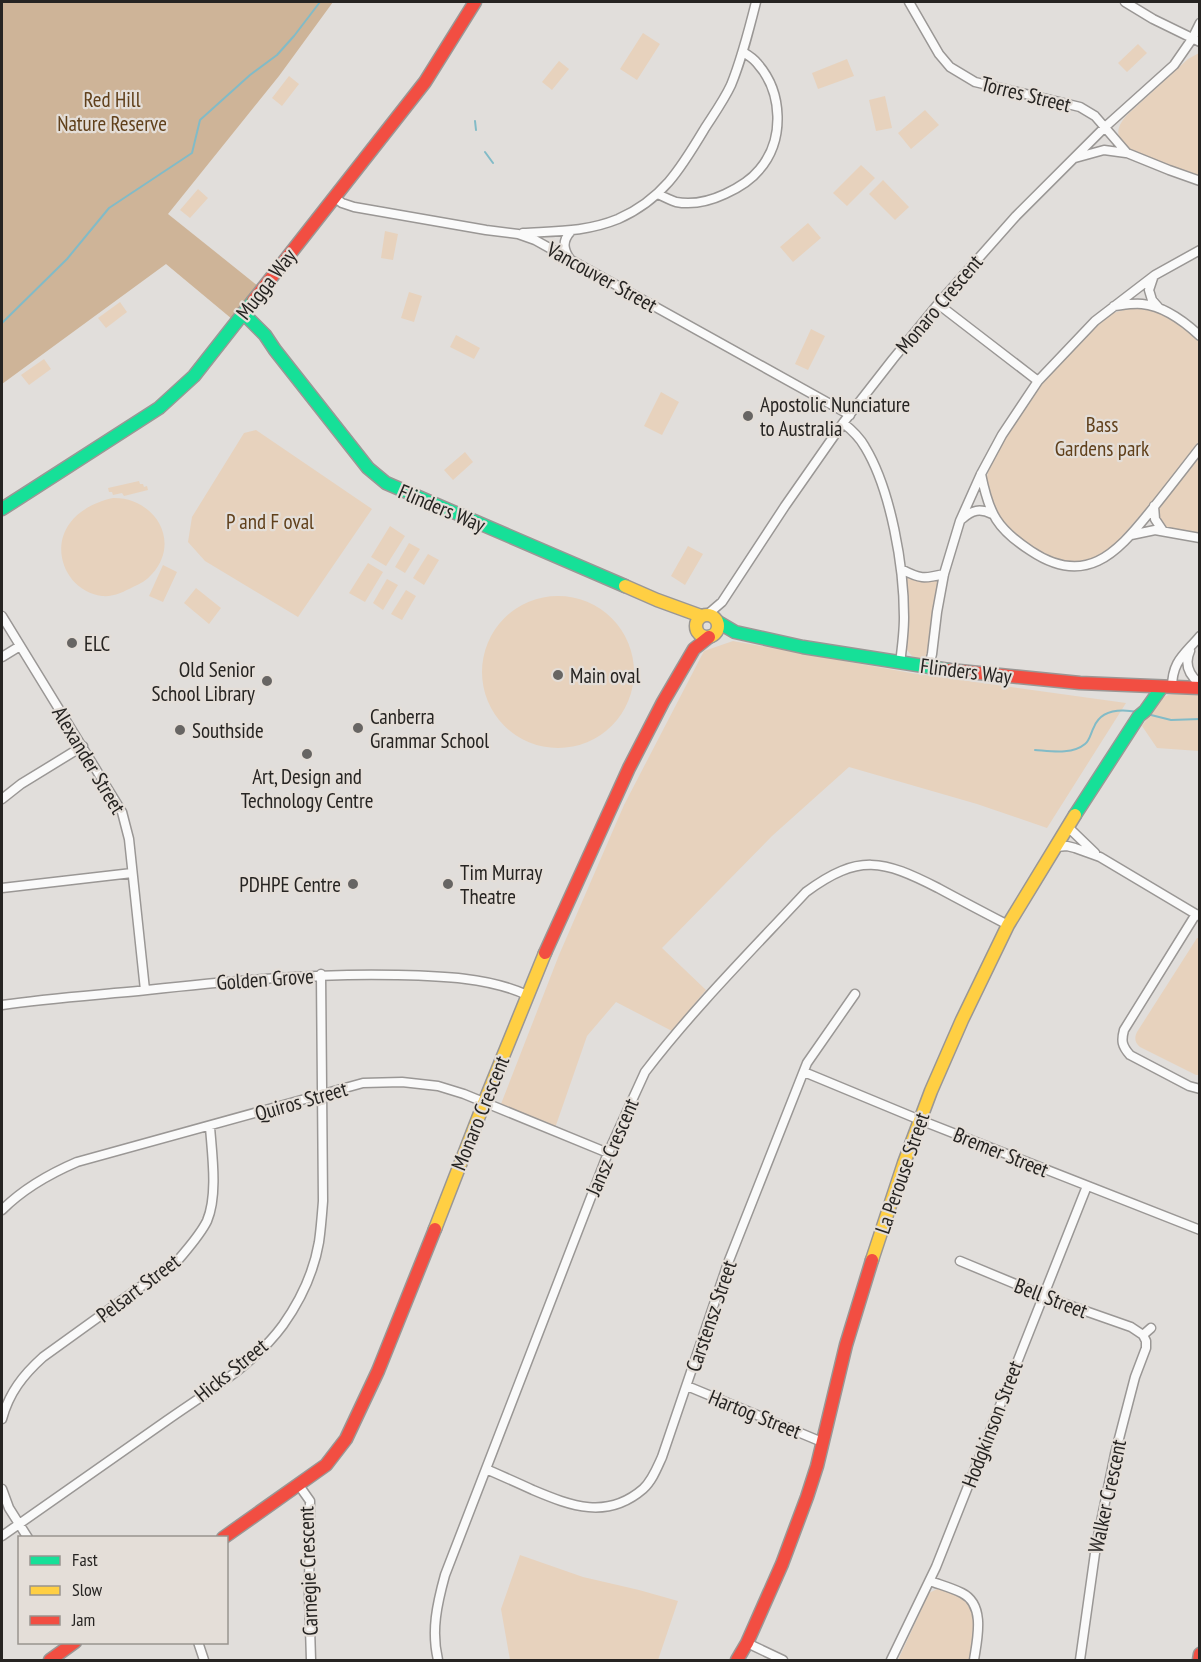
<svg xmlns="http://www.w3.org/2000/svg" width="1201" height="1662" viewBox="0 0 1201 1662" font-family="'PT Sans Narrow',sans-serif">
<rect width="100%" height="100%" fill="#e1dedb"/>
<path fill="#e7d2bd" d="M643,33L660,44L637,80L620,69Z
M1138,44L1147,53L1127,72L1118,63Z
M1199,53V176C1184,172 1169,166 1154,160C1134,152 1103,141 1127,115L1188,59Z
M847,59L854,76L818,89L812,73Z
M559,61L569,69L552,90L542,82Z
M289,76L299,84L282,106L272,98Z
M885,96L892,128L876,131L869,100Z
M925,110L939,125L911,149L898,133Z
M861,165L875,178L847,206L833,193Z
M883,180L909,207L895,220L869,194Z
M198,189L208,198L190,218L180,210Z
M808,223L821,238L793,262L780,247Z
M385,231L398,234L393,260L381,258Z
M409,292L422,296L414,322L401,318Z
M120,302L127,312L106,328L98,318Z
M1131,308C1158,306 1181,324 1199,341V441L1159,494L1108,552L1087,562L1068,563L1051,558L1023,542L1007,528L996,514L986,481L990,464L1032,395L1048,375L1097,325L1113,313Z
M811,329L825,336L808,370L795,364Z
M456,335L480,348L474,359L450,347Z
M44,359L51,369L29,385L21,375Z
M661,392L679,402L662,435L644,426Z
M256,430L372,509L298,617L205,561L188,542L192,517L244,433Z
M465,452L473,462L453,480L444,470Z
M1199,453V535C1182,532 1152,532 1159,506Z
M139,481L140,484H143L144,487L147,486L148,490L124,496L122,493L113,495L112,492H109L108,488Z
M113,498C154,497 182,541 152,574C147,580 140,584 133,587C123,592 114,597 102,596C68,592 49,551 70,523C79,510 98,501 113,498Z
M390,526L405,536L386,566L371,557Z
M409,543L420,549L405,573L395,567Z
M688,546L703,554L685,585L671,576Z
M428,554L439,560L424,585L413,578Z
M368,563L383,572L365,602L349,593Z
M163,565L177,572L163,602L149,596Z
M908,577L924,582L940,579L929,651L926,656L920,659L912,656L907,650L908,612L906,578Z
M387,579L398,585L383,610L373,603Z
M196,588L221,608L209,624L184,603Z
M406,590L416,596L402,620L391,614Z
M482 672a76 76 0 1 1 152 0a76 76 0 1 1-152 0Z
M733,641L911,673L1126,703L1047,828L977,804L849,767L772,836L662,948L706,990L672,1031L616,1002L587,1036L555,1128L501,1104L559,955L624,805L704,651Z
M1199,694V751L1157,748L1142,726L1163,698C1172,691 1188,694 1199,694Z
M1197,938H1200V1075H1196L1140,1047C1135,1043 1134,1038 1137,1032Z
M520,1555L583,1577L639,1590L678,1601L658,1660H510L501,1609Z
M939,1588C946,1591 955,1593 961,1598C981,1612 972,1640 970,1660H898L929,1593Z"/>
<path fill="#ceb498" d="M2,2H333L279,76L168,214L258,286L232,319L166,264L2,384Z"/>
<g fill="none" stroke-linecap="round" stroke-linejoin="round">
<path stroke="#82bbc7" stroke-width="2" d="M475,121L476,130
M485,152L493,163
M2,323L67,259L109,208L192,153L200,120L250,75L277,55L294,36L320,2
M1147,714L1171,720L1200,719
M1035,750C1050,751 1072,755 1085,744C1090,740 1091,732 1094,727C1101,709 1122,709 1138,712"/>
<defs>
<path id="street" d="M909,2L939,54L950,67L975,82L1080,107L1095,116L1127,153L1169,170L1200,181
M1125,2L1153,19L1200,42
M1075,158L1104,150L1126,153
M658,194C664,197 670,200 676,202C692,205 710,201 725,194C738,188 751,180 759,170C785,140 783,92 757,63C753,58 748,55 743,52
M334,197L342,203L354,207L486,230L518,234L535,240L850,415
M523,233C557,231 586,232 618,219C663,199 681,168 705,128C714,114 724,100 731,85C742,58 749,30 756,2
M570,259C563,249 562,241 571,231
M1153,278L1149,290L1152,300L1159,308
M938,304L1038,381
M1114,306C1123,305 1133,303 1142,304C1164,306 1185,322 1200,336
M843,423C852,430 860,438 865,447C891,490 904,567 904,617C904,632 902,648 900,663
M981,474C989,514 997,529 1031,551C1085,587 1116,554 1149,513C1166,492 1183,470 1200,448
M1154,506L1155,519L1163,531
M962,519C972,510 980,508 992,514
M1131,535L1155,530L1200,538
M901,569C920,579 924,579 944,574
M708,614L722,602L785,506L843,423L893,359L938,304L1016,216L1105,127L1174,65L1192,39L1200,23
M2,616L122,812L129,839L145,990
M1190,651C1184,664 1189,675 1200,684
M2,657L20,646
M929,666L932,654L937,612L944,574L960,521L981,474L1002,435L1038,381L1095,321L1155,275L1200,250
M1172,688C1172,661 1184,655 1200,636
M2,799L21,784L83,746
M1068,827L1095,853
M1056,847L1067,846L1075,848L1100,857L1199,916
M2,888L132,873
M1196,914L1124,1030C1121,1041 1122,1046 1130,1055L1189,1086L1200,1089
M2,1005C50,998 98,995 147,990C231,981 313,973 397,975C440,976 488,977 527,995
M804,1072L920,1120L1200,1230
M2,1210C24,1188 49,1174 77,1162L363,1083L402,1082L438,1086L464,1094L608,1153
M960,1261L1054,1300L1131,1327L1143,1335
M1143,1335L1151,1328
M687,1386L822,1442
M2,1419C9,1393 23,1375 43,1357L179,1259C189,1247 200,1235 207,1221C218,1195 212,1154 210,1127
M486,1469C502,1476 518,1483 533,1490C571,1506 607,1520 643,1489C652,1481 657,1468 662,1457L728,1263L807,1063L855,994
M298,1484L310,1501L309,1595L311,1660
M2,1489L9,1508L28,1538
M2,1536C57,1498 111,1459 166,1421C207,1392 253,1366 283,1325C300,1301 314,1271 319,1242C321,1228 322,1214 323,1201L321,974
M930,1581C941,1585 952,1588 962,1593C986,1605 977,1640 974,1660
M198,1642L204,1660
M747,1643L783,1660
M438,1660C431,1631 437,1604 445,1575L608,1153L645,1072C693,1009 752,950 806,892C859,853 883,860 938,888C962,901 985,913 1008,925
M891,1660L936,1567L1087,1186
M1080,1660L1096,1546L1115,1454L1135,1377L1146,1348V1341L1143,1335"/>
<path id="fast" d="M243,313L265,335L275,350L368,468L386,483L625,586
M2,509L159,408L194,376L253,301
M718,622L735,632L803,647L949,670
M1075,815L1139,716L1145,711L1162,687"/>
<path id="slow" d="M625,586L657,600L701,616
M696 626a11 11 0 1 1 22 0a11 11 0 1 1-22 0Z
M435,1229L484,1103L545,953
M872,1260L904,1163L931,1091L962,1020L1008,925L1075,815"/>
<path id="jam" d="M253,301L425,82L475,2
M949,670L1080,683L1200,688
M545,953L629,768L663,702L694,649L709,637
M223,1538L326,1465L346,1439L378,1371L435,1229
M50,1660L75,1642
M737,1660L747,1643L782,1564L807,1497L817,1466L846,1345L872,1260
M1199,1660L1200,1654"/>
</defs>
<use href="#street" stroke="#9a9795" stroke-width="11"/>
<use href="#fast" stroke="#9a9795" stroke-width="15"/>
<use href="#slow" stroke="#9a9795" stroke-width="15"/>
<use href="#jam" stroke="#9a9795" stroke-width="15"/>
<use href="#street" stroke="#fafafa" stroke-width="8"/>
<use href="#fast" stroke="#16e098" stroke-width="12"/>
<use href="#slow" stroke="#ffcf43" stroke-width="12"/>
<use href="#jam" stroke="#f24e42" stroke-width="12"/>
</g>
<g fill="#676563" stroke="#e4ded8" stroke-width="2">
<circle cx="748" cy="416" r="6"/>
<circle cx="72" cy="643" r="6"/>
<circle cx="558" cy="675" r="6"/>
<circle cx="267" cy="681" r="6"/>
<circle cx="358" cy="728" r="6"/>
<circle cx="180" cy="730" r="6"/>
<circle cx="307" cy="754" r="6"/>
<circle cx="353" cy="884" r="6"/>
<circle cx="448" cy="884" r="6"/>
</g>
<g text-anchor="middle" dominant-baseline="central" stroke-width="4.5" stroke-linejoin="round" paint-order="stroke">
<g font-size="21" fill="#262422" stroke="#e4ded8">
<text transform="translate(1026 94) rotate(14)">Torres Street</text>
<text transform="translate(602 277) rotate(29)">Vancouver Street</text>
<text transform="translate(266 284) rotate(-52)">Mugga Way</text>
<text transform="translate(939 304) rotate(-50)">Monaro Crescent</text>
<text transform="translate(442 508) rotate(23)">Flinders Way</text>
<text transform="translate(966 671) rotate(7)">Flinders Way</text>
<text transform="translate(89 760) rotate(59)">Alexander Street</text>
<text transform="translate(265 979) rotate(-4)">Golden Grove</text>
<text transform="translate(301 1101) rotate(-16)">Quiros Street</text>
<text transform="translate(480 1113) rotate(-68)">Monaro Crescent</text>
<text transform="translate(612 1147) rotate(-67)">Jansz Crescent</text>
<text transform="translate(1001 1152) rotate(22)">Bremer Street</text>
<text transform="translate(902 1173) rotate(-71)">La Perouse Street</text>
<text transform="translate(138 1288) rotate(-37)">Pelsart Street</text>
<text transform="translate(1051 1298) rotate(21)">Bell Street</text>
<text transform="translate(711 1316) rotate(-71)">Carstensz Street</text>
<text transform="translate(231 1370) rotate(-39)">Hicks Street</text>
<text transform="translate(755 1414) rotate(22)">Hartog Street</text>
<text transform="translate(992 1424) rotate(-69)">Hodgkinson Street</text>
<text transform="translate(1107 1496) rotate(-78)">Walker Crescent</text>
<text transform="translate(308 1571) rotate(-92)">Carnegie Crescent</text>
</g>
<g font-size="21" fill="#60401b" stroke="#e4ded8">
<text x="112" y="99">Red Hill<tspan x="112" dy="24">Nature Reserve</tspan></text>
<text x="1102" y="424">Bass<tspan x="1102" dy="24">Gardens park</tspan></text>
<text x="270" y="521">P and F oval</text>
</g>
<g font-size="21" fill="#262422" stroke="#e4ded8" text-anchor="start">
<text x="760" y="404">Apostolic Nunciature<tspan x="760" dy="24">to Australia</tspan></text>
<text x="84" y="643">ELC</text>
<text x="255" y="669" text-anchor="end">Old Senior<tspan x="255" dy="24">School Library</tspan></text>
<text x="570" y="675">Main oval</text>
<text x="370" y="716">Canberra<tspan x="370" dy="24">Grammar School</tspan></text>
<text x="192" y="730">Southside</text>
<text x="307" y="776" text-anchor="middle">Art, Design and<tspan x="307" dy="24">Technology Centre</tspan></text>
<text x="460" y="872">Tim Murray<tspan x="460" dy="24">Theatre</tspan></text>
<text x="341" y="884" text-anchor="end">PDHPE Centre</text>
</g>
</g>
<rect width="1201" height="1662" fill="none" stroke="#262422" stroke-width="6"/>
<rect x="18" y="1536" width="210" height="108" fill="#e4ded8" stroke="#98948f" stroke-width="1.5"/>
<rect x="30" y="1556" width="30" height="9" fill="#16e098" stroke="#98948f" stroke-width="1.5"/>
<text x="72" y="1566" font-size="18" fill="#262422">Fast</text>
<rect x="30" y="1586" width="30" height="9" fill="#ffcf43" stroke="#98948f" stroke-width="1.5"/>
<text x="72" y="1596" font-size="18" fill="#262422">Slow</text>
<rect x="30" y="1616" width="30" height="9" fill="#f24e42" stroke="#98948f" stroke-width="1.5"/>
<text x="72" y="1626" font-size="18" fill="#262422">Jam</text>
</svg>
